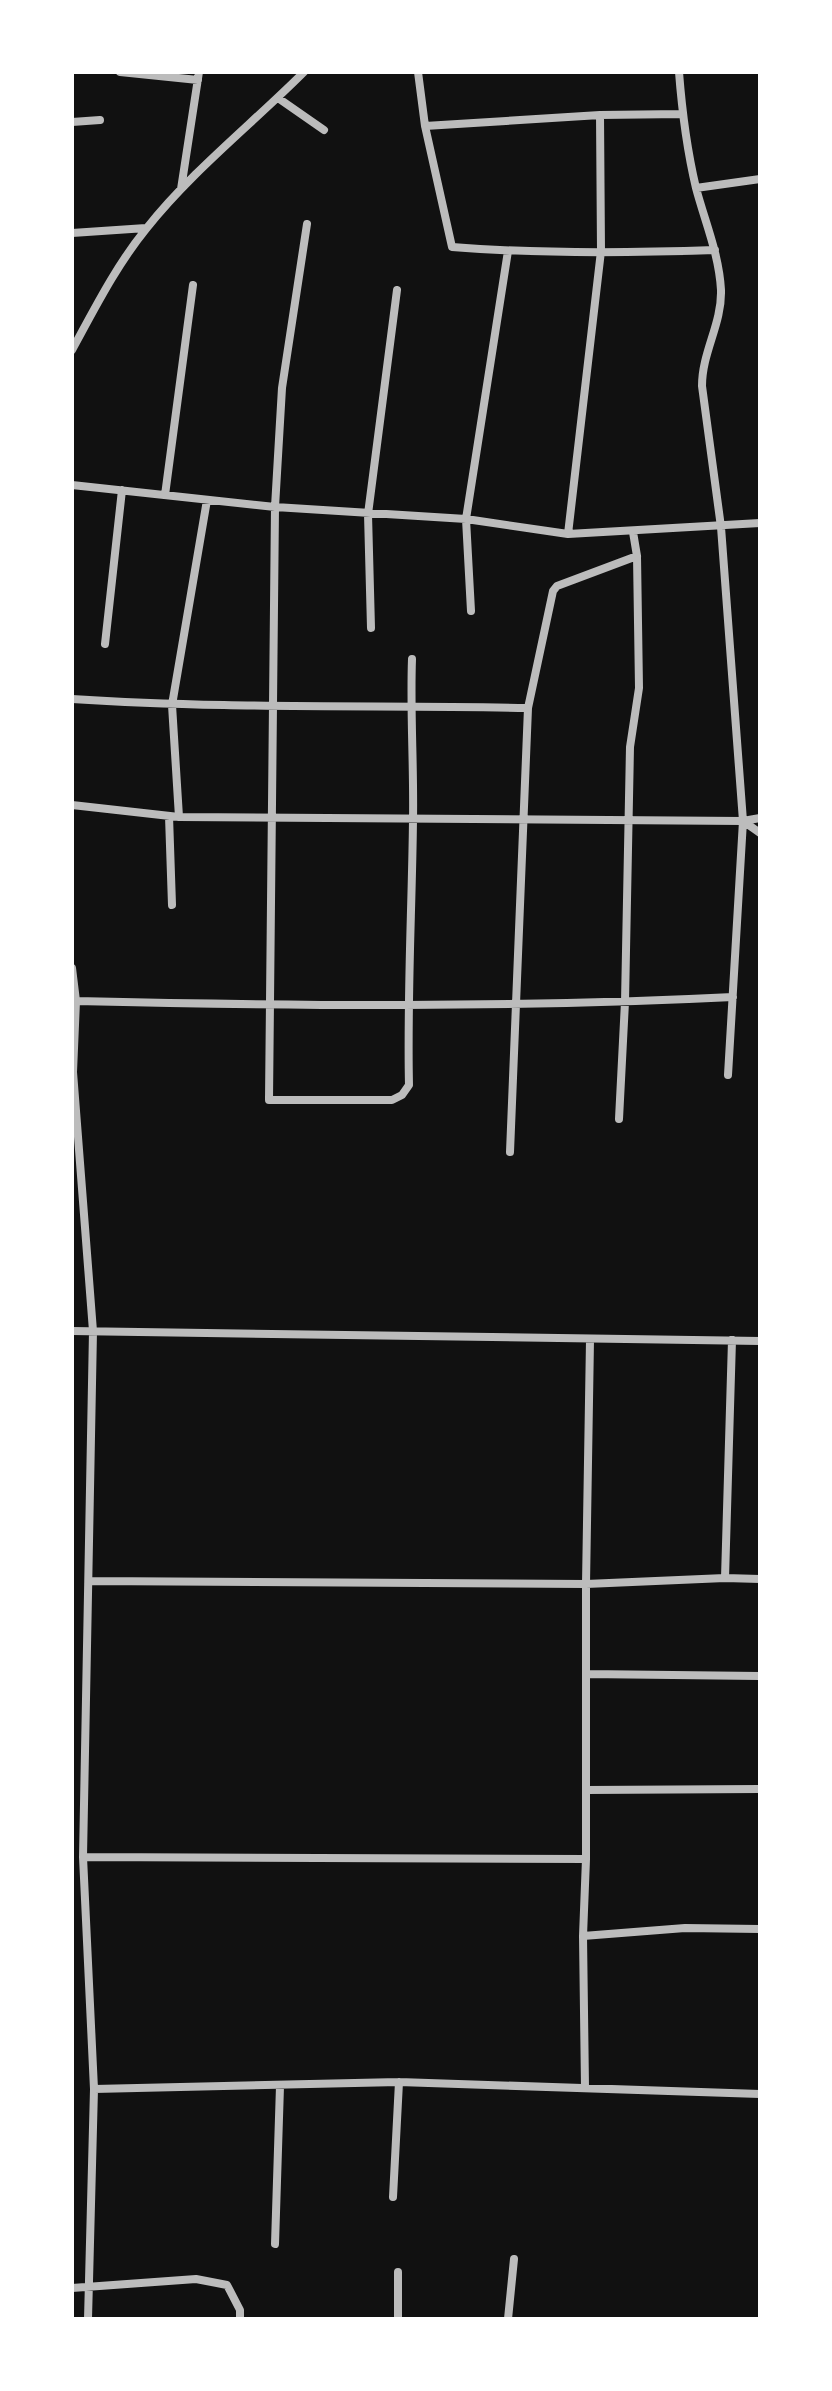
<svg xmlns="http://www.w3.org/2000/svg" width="832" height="2391" viewBox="0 0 832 2391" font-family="Merriweather,serif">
<rect width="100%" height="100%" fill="#111"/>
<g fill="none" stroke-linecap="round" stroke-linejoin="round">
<path stroke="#bcbcbc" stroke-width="8" d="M120,72L198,80
M418,72L425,126L452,247C539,254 628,253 715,250
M679,72C682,111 687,150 696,188C705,222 719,254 721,290C722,324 702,352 702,386L721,527L743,821L760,818
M278,98L324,130
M72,122L100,120
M425,126L600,115L682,114
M696,188L760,179
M181,189L199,72
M307,224L282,388L275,507L269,1100H392L402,1095L409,1085C407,996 412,908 413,820C414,766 410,713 412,659
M72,233L146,228
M72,350C95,308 116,266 146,229C192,171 252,124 304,72
M72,485L275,507L466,519L568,534L760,523
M165,495L193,285
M568,534L601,251L600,115
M471,611L466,519L508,251
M371,628L368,514L397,290
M105,644L122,490
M72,699C224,709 376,705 528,708
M72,805L179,817L743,821L760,833
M169,816L172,905
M179,817L172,705L207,500
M72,968L76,1001L73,1072L93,1331L83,1857L94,2089L88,2319
M76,1001C295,1006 514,1008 733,997
M728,1075L743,821
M619,1119L625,1002L630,747L639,688L637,556L633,532
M510,1152L528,708L553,591L557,586L637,556
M72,1331L760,1341
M725,1578L732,1340
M90,1581L586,1584L725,1578L760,1579
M586,1674L760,1676
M586,1790L760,1789
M83,1857L586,1859
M583,1936L685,1928L760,1929
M585,2087L583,1936L586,1859V1584L590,1340
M94,2089L399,2082L760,2094
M393,2197L399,2082
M275,2244L280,2086
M72,2288L196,2279L227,2285L240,2310V2319
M398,2319V2272
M508,2319L514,2259"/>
</g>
<rect width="832" height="2391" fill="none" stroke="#ffffff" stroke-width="148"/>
</svg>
